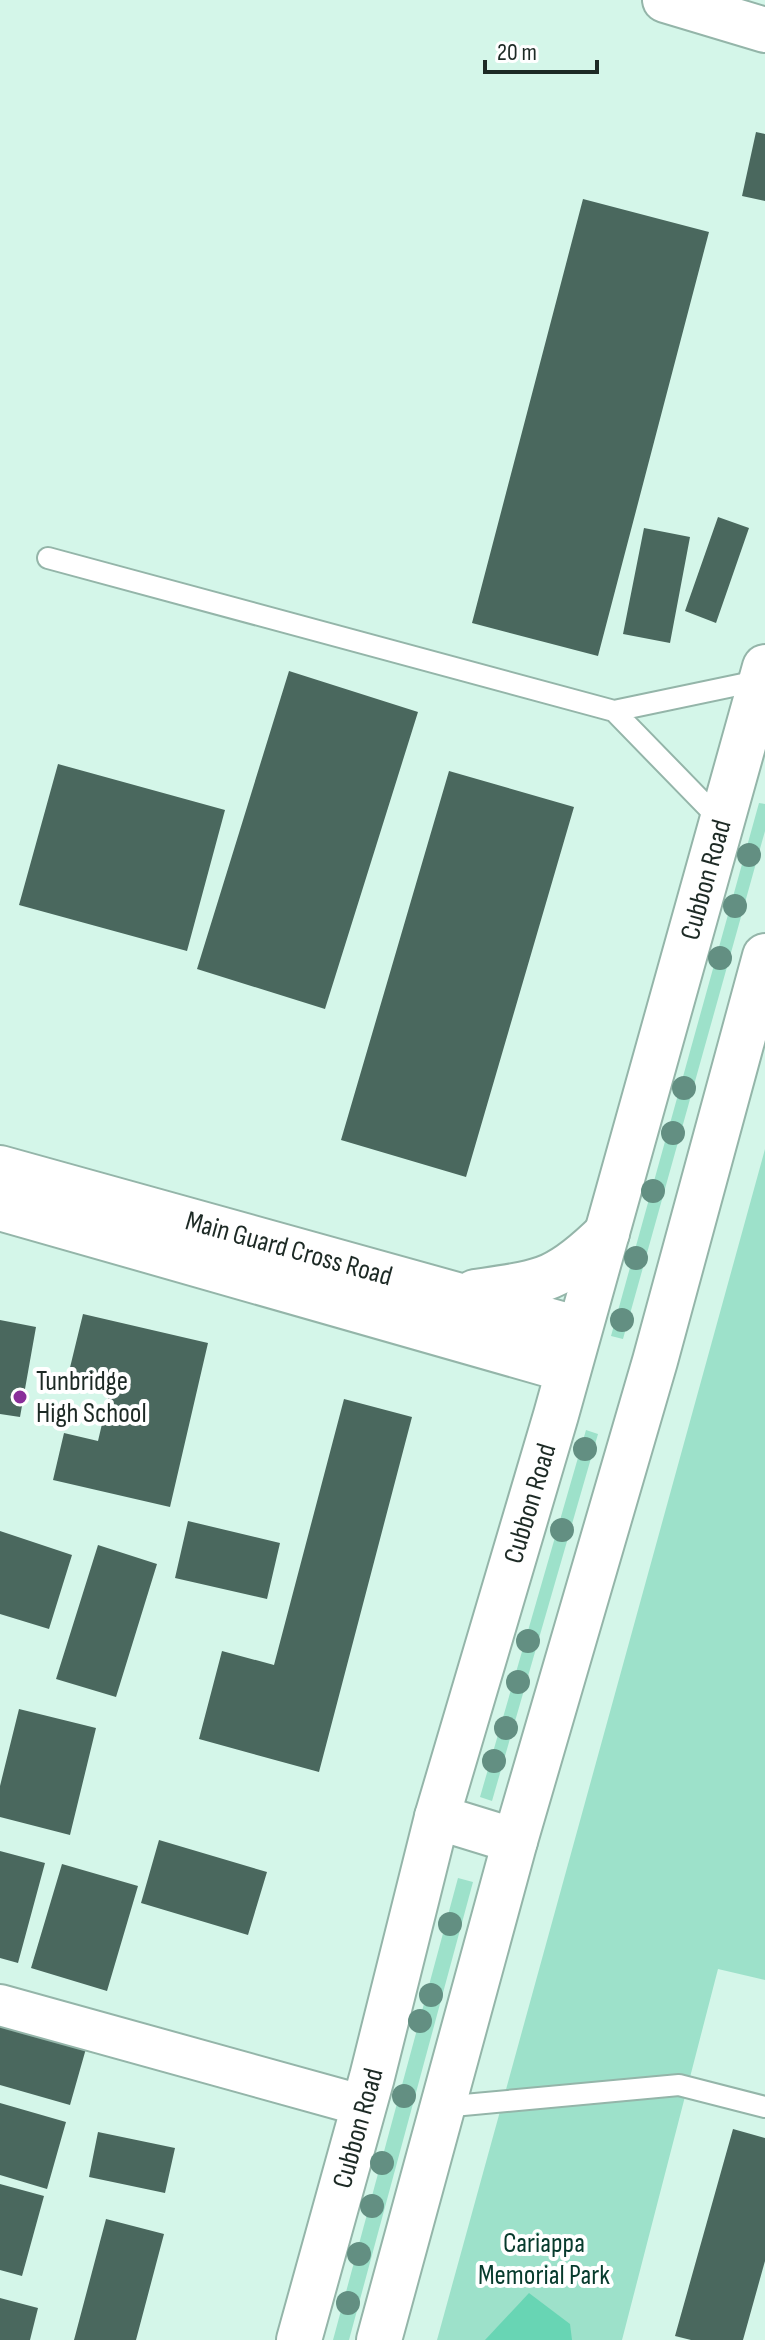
<svg xmlns="http://www.w3.org/2000/svg" width="765" height="2340" viewBox="0 0 765 2340" font-family="'Sofia Sans Condensed',sans-serif">
<rect width="100%" height="100%" fill="#d4f6e9"/>
<path fill="#9de1ca" d="M759,803L765,804V831L623,1339L611,1336Z
M765,1149V1980L718,1969L622,2340H437Z
M586,1430L598,1434L492,1801L480,1797Z
M458,1878L473,1882L349,2340H333Z"/>
<path fill="#68d5b4" d="M529,2293L570,2324L572,2340H485Z"/>
<path fill="#4a685e" d="M756,132L765,134V201L742,196Z
M583,199L709,232L598,656L472,623Z
M718,517L749,528L716,623L685,611Z
M644,528L690,537L670,643L623,634Z
M289,671L418,712L325,1009L197,969Z
M58,764L225,810L187,951L19,905Z
M449,771L574,807L466,1177L341,1140Z
M83,1314L208,1343L170,1507L53,1480L64,1433L98,1441L109,1394L66,1384Z
M0,1320L36,1327L20,1417L0,1414Z
M344,1399L412,1417L319,1772L199,1739L222,1651L274,1665Z
M188,1521L280,1543L267,1599L175,1578Z
M0,1531L72,1555L49,1629L0,1614Z
M98,1545L157,1564L116,1697L56,1679Z
M19,1709L96,1728L70,1835L0,1817V1786Z
M159,1840L267,1872L248,1935L141,1903Z
M0,1851L45,1863L18,1963L0,1958Z
M62,1864L138,1886L107,1991L31,1968Z
M0,2013L89,2038L70,2105L0,2085Z
M0,2103L66,2122L47,2189L0,2175Z
M733,2129L765,2138V2261L743,2340H691L675,2336Z
M98,2132L175,2148L165,2193L89,2177Z
M0,2184L44,2196L22,2276L0,2270Z
M106,2219L164,2234L136,2340H74Z
M0,2298L38,2308L30,2340H0Z"/>
<g fill="none" stroke-linecap="round" stroke-linejoin="round">
<defs>
<path id="lane" d="M48,558L614,711L762,680
M614,711L723,823
M442,2107L679,2085L765,2107"/>
<path id="street" d="M0,2005L364,2106"/>
<g id="secondary">
<path d="M665,0L765,30"/>
<path id="s1" d="M0,1168L579,1329"/>
<path d="M0,1208L568,1370"/>
<path d="M475,1292C543,1282 557,1282 607,1233"/>
</g>
<g id="primary">
<path d="M437,1817L515,1841"/>
<path id="s2" d="M299,2340L372,2077L437,1817L556,1415L765,667"/>
<path d="M379,2340L515,1841L655,1361L765,956"/>
</g>
</defs>
<use href="#lane" stroke="#94b5a9" stroke-width="24"/>
<use href="#street" stroke="#94b5a9" stroke-width="44"/>
<use href="#secondary" stroke="#94b5a9" stroke-width="48"/>
<use href="#primary" stroke="#94b5a9" stroke-width="48"/>
<use href="#lane" stroke="#fff" stroke-width="20"/>
<use href="#street" stroke="#fff" stroke-width="40"/>
<use href="#secondary" stroke="#fff" stroke-width="44"/>
<use href="#primary" stroke="#fff" stroke-width="44"/>
</g>
<g fill="#638f82">
<circle cx="749" cy="855" r="12"/>
<circle cx="735" cy="906" r="12"/>
<circle cx="720" cy="958" r="12"/>
<circle cx="684" cy="1088" r="12"/>
<circle cx="673" cy="1133" r="12"/>
<circle cx="653" cy="1191" r="12"/>
<circle cx="636" cy="1258" r="12"/>
<circle cx="622" cy="1320" r="12"/>
<circle cx="585" cy="1449" r="12"/>
<circle cx="562" cy="1530" r="12"/>
<circle cx="528" cy="1641" r="12"/>
<circle cx="518" cy="1682" r="12"/>
<circle cx="506" cy="1728" r="12"/>
<circle cx="494" cy="1761" r="12"/>
<circle cx="450" cy="1924" r="12"/>
<circle cx="431" cy="1995" r="12"/>
<circle cx="420" cy="2021" r="12"/>
<circle cx="404" cy="2096" r="12"/>
<circle cx="382" cy="2163" r="12"/>
<circle cx="372" cy="2206" r="12"/>
<circle cx="359" cy="2254" r="12"/>
<circle cx="348" cy="2303" r="12"/>
</g>
<circle fill="#892e9a" stroke="#fff" stroke-width="3" cx="20" cy="1397" r="8"/>
<g text-anchor="middle" dominant-baseline="central" stroke-width="8" stroke-linejoin="round" paint-order="stroke">
<g font-size="28" fill="#1d2a25" stroke="#fff">
<text stroke="none"><textPath href="#s2" startOffset="1516">Cubbon Road</textPath></text>
<text stroke="none"><textPath href="#s1" startOffset="300">Main Guard Cross Road</textPath></text>
<text stroke="none"><textPath href="#s2" startOffset="868">Cubbon Road</textPath></text>
<text stroke="none"><textPath href="#s2" startOffset="220">Cubbon Road</textPath></text>
</g>
<g font-size="28" fill="#1d2a25" stroke="#fff" text-anchor="start">
<text x="36" y="1381">Tunbridge<tspan x="36" dy="32">High School</tspan></text>
</g>
<g font-size="28" fill="#073b2d" stroke="#fff">
<text x="544" y="2243">Cariappa<tspan x="544" dy="32">Memorial Park</tspan></text>
</g>
</g>
<path d="M485 60v12h112v-12" fill="none" stroke="#1d2a25" stroke-width="4"/>
<text x="497" y="60" font-size="24" fill="#1d2a25" stroke="#ffffff" stroke-width="6" paint-order="stroke">20 m</text>
</svg>
